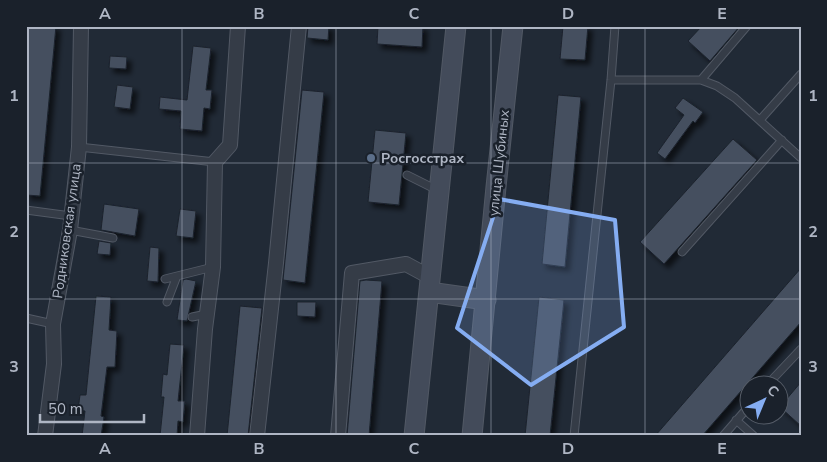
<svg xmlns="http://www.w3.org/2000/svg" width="827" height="462" viewBox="0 0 827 462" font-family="'Nunito Sans',sans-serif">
<defs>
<filter id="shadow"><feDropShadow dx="4.5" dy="4.5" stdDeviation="2.5" flood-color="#0009"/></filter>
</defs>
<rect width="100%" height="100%" fill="#212a36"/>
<path fill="#444f5e" stroke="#1c232d" filter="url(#shadow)" d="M27,26H56L40,196L26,195Z
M308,26H329L328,40L307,38Z
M378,26H423L422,47L377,44Z
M563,26H588L585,60L560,59Z
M702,26H740L710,61L688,41Z
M193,46L211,48L206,90H212L210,109L204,108L202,131L180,129L181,111L159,109L160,97L187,100Z
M110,56L127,57L126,69L109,68Z
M117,85L133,87L130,109L114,107Z
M302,90L324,92L305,283L283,280Z
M558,95L581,97L565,267L542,264Z
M683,98L703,112L695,123L693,121L665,159L657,153L684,115L675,108Z
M375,130L406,133L399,205L368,202Z
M733,139L757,160L664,264L640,242Z
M104,204L139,209L135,236L101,230Z
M180,209L196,211L193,238L176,236Z
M99,241L111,243L110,255L97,254Z
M150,247L159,248L158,282L147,281Z
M801,268V322L702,436H655Z
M186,279L196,281L187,321L177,320L183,280Z
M366,280L382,281L369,436H347L360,281Z
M96,296L111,297L109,330L117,331L115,367H107L101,416L104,417L101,436H82L85,411L78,410L80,395H86Z
M539,297L564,300L550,436H525Z
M297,302H316L315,317L297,316Z
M240,306L262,308L248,436H227Z
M170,344L184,345L178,401H185L183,422L178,421L177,436H160L164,397H161L163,374L167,375Z
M801,382V426L780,407Z"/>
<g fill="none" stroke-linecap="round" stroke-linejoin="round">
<defs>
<path id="lane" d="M611,80H701L717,86L735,98L801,158
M701,80L747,26
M760,120L801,74
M79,147L215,162
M407,175L439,191
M26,210L71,216
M70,230L113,238
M682,252L782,140
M165,279L177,276
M167,302L177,276L213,267
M192,317L207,314
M26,318L53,324
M768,384L801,349
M736,420L754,436
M574,436L611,80L615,26
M723,436L750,405"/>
<path id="street" d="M45,436L54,364L53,324L70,230L79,147L81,26
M197,436L205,329L213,267L215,162L230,145L238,26
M257,436L276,263L299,26
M338,436L352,273L406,264L430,277"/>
<path id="secondary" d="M429,292L486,300
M414,436L456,26
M472,436L496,187L513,26"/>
</defs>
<use href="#lane" stroke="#525965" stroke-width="9"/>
<use href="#street" stroke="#525965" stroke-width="16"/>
<use href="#secondary" stroke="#525965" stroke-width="21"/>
<use href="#lane" stroke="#353c47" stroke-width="7"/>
<use href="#street" stroke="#353c47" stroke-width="14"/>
<use href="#secondary" stroke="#434b5a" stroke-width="19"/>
</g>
<path fill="#85adf2" fill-opacity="0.2" stroke="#85adf2" stroke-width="4" stroke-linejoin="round" d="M499,199L615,220L624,327L531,385L457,328Z"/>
<path fill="none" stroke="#afb6c4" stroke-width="1" stroke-opacity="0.55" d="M182,26V436M336,26V436M491,26V436M645,26V436M26,163H801M26,299H801"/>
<circle fill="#5c6f8a" stroke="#1a212b" stroke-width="2" cx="371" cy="158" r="5"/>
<g text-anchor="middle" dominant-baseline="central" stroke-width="5" stroke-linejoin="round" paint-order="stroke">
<g font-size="14" font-weight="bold" fill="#afb6c4" stroke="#1a212b" text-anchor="start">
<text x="381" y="158">Росгосстрах</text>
</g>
<g font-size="14" fill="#afb6c4" stroke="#1a212b">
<text transform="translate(499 163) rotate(-84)">улица Шубиных</text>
<text transform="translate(67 231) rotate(-82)">Родниковская улица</text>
</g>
</g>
<rect width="827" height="462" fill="none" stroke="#1a212b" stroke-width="55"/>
<g transform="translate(764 400) rotate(44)"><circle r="24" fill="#1a212b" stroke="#565d68"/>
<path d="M0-4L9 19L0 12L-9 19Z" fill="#85adf2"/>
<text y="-8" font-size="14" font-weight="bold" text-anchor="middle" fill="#afb6c4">С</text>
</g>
<path d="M40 414v8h104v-8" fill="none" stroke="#afb6c4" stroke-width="2.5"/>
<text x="48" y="414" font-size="15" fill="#afb6c4" stroke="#1a212b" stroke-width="4" paint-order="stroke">50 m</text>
<rect x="28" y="28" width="772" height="406" fill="none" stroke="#afb6c4" stroke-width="2"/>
<g font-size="16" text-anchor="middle" font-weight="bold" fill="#afb6c4">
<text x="105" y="19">A</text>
<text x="259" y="19">B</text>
<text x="414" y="19">C</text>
<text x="568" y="19">D</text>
<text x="722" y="19">E</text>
<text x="14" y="101">1</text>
<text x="813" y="101">1</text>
<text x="14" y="237">2</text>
<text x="813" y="237">2</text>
<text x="14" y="372">3</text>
<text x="813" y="372">3</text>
<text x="105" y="454">A</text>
<text x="259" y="454">B</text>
<text x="414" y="454">C</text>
<text x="568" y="454">D</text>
<text x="722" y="454">E</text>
</g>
</svg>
